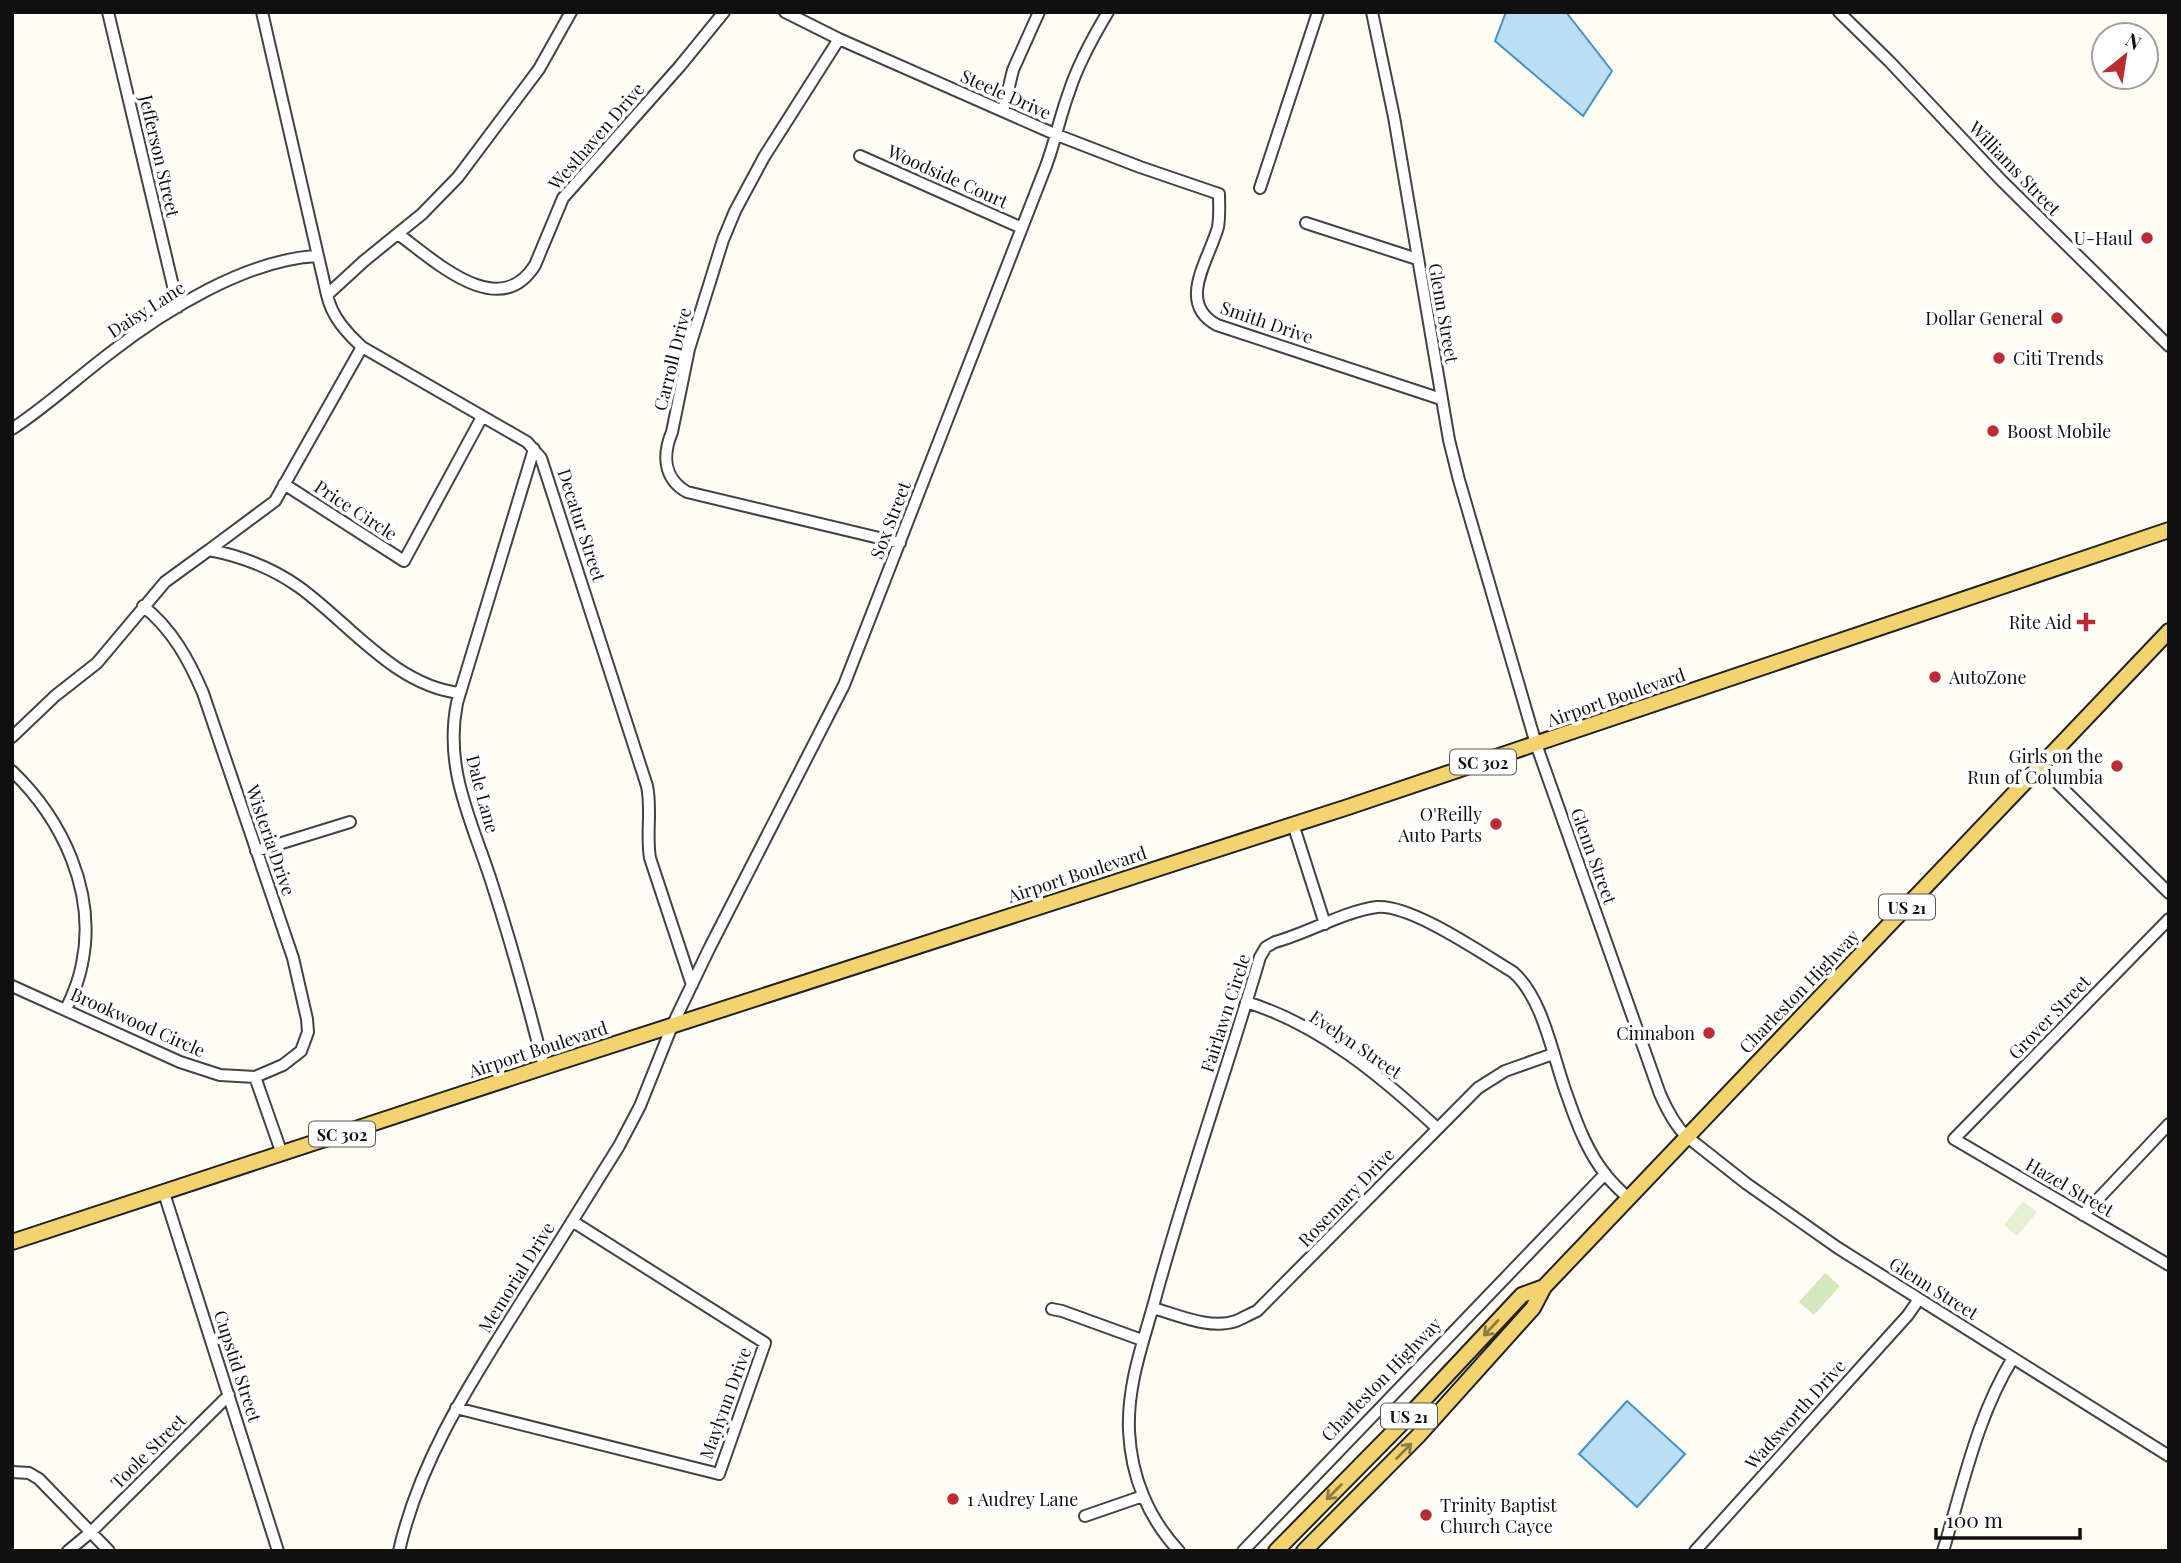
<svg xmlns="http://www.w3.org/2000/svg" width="2181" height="1563" viewBox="0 0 2181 1563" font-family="'Playfair Display',serif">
<rect width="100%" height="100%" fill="#fefcf3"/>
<path fill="#d3e8bd" d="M1825,1273L1840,1286L1814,1315L1799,1302Z"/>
<path fill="#e4f0cf" d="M2023,1201L2037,1212L2017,1236L2004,1225Z"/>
<path fill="#badef4" stroke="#4492c8" stroke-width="2" d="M1506,12H1566L1612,71L1583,116L1495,41Z
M1627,1401L1685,1454L1637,1507L1579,1454Z"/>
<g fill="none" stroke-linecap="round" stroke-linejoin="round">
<defs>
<path id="minor" d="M108,12L178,307
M262,12L327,295C332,317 346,332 362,347L527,442L541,458L647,786C652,810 646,834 650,858L692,985
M785,12L839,39L1057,135L1140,167L1219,194C1219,205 1220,216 1218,227C1209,260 1176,303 1217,325L1441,399
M1372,12L1394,117L1449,440L1459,480L1536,744L1660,1094C1667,1110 1674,1124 1686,1136L1747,1184L1838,1248L2169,1456
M1839,12L1890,62L2001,180L2169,346
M839,39L764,157L735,211L723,240L689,349L672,432C662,456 664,479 687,492L900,543
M1003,111L1013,70L1039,12
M860,156L1022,228
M1260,188L1318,12
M1306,223L1417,259
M398,234C434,260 499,323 535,265L563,198L680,66L724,12
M327,295L364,261L422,214L458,177L539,69L571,12
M12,429C47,406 77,378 110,353C165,310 248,259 318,256
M534,449L457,703C443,772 475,827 494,890C513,949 529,1008 544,1067
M284,484L404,561L482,417
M209,550L275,501L362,347
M12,737L55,696L97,663L165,582L209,550C241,556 272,568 299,587C349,623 395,686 460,693
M2041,767L2169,893
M12,771C63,820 97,893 82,964C79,980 73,995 66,1009
M1293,824L1325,924
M256,851L350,822
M2169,919L1954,1139L2169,1265
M12,986L180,1062L220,1075L255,1077L283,1065L301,1051L308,1032L307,1019L293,958L203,693C189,660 172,629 143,606
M1246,1002C1319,1024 1382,1077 1437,1128
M255,1077L282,1154
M164,1193L278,1551
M2083,1215L2169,1124
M1153,1308C1178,1315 1210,1330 1236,1321C1243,1318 1250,1314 1257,1311L1478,1088L1505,1071L1553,1054
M1052,1309L1062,1311L1142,1340
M456,1408L719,1474L765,1343L572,1221
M12,1472L29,1473L39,1479L109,1551
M1085,1516L1143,1496
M68,1551L91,1532L229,1395
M399,1551C420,1458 473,1379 523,1299C556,1248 587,1197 619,1146L640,1106L672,1026L709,949L844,685L1046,166C1055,142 1060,116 1069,92C1078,64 1093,37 1108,12
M1179,1551C1148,1518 1131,1476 1129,1431C1127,1382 1145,1338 1157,1292C1188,1179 1227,1069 1260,957L1266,947L1275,942C1308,933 1345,911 1377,907C1411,904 1483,954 1513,972C1544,999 1553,1059 1568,1098C1577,1124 1588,1153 1606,1175C1612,1183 1621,1191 1628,1198
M1243,1551L1605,1174
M1695,1551L1908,1315L1919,1299
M1943,1551C1963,1486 1977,1416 2013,1358"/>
<path id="major" d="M12,1242L544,1067L1348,807L2169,530
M1276,1551L1404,1421L1522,1295L1544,1287
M1304,1551L1418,1436L1533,1308L1544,1287L2169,631"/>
</defs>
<use href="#minor" stroke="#434343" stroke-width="14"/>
<use href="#major" stroke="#212121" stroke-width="18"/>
<use href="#minor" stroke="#fff" stroke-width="10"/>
<use href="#major" stroke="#f2d36f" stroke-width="14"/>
</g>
<defs><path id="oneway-shaft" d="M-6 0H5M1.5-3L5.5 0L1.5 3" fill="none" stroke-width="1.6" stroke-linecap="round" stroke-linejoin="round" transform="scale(1.75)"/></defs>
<g stroke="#8c7b44">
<use href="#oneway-shaft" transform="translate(1491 1328) rotate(133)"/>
<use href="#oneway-shaft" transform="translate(1404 1451) rotate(-45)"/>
<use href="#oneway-shaft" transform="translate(1334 1492) rotate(135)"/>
</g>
<g fill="#bb2d33" stroke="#fff" stroke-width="2.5">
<circle cx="2147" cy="238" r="7"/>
<circle cx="2057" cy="318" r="7"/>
<circle cx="1999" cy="358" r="7"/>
<circle cx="1993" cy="431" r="7"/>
<path d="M2082.5 611.5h7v7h7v7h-7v7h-7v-7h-7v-7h7z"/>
<circle cx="1935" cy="677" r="7"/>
<circle cx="2117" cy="766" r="7"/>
<circle cx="1496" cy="824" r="7"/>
<circle cx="1709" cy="1033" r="7"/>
<circle cx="953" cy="1499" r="7"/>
<circle cx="1426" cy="1515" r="7"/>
</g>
<g text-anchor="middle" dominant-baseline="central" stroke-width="7" stroke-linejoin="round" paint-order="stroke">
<g fill="#fff" stroke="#585858" stroke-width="2">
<rect x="1450" y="749.5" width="66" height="25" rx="5"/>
<rect x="1879" y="894.5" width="56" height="25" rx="5"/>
<rect x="309" y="1121.5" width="66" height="25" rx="5"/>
<rect x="1381" y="1403.5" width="56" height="25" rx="5"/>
</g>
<g font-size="16" font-weight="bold" fill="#101010">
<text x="1483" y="762">SC 302</text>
<text x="1907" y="907">US 21</text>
<text x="342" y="1134">SC 302</text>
<text x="1409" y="1416">US 21</text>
</g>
<g font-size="18" fill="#101010" stroke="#fff">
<text transform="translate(1006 94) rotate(24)">Steele Drive</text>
<text transform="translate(596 136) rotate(-49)">Westhaven Drive</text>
<text transform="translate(160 156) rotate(77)">Jefferson Street</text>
<text transform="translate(2015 168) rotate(46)">Williams Street</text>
<text transform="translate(948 176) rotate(24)">Woodside Court</text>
<text transform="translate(146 309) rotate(-33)">Daisy Lane</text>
<text transform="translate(1444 313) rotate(80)">Glenn Street</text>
<text transform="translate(1267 322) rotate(19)">Smith Drive</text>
<text transform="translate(672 359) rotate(-76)">Carroll Drive</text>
<text transform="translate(356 510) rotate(33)">Price Circle</text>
<text transform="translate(890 520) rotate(-69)">Sox Street</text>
<text transform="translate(582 525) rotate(72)">Decatur Street</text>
<text transform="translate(1616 697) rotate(-19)">Airport Boulevard</text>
<text transform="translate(483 794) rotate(75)">Dale Lane</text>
<text transform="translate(271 840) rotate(71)">Wisteria Drive</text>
<text transform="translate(1594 856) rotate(70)">Glenn Street</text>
<text transform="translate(1077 874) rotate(-18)">Airport Boulevard</text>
<text transform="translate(1799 991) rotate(-46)">Charleston Highway</text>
<text transform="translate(1225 1013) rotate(-72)">Fairlawn Circle</text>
<text transform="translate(2049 1017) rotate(-46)">Grover Street</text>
<text transform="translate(138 1022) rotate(24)">Brookwood Circle</text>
<text transform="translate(1356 1044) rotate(34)">Evelyn Street</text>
<text transform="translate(538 1049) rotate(-18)">Airport Boulevard</text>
<text transform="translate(2070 1187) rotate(30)">Hazel Street</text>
<text transform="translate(1346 1197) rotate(-46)">Rosemary Drive</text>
<text transform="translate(516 1277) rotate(-58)">Memorial Drive</text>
<text transform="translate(1934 1288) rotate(32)">Glenn Street</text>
<text transform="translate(238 1366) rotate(72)">Cupstid Street</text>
<text transform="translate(1381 1379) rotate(-46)">Charleston Highway</text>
<text transform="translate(725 1403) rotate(-70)">Maylynn Drive</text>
<text transform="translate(1795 1414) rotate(-48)">Wadsworth Drive</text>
<text transform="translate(148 1451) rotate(-45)">Toole Street</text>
</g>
<g font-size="18" fill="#101010" stroke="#fff" text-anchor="end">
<text x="2133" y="238">U-Haul</text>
<text x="2043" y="318">Dollar General</text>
<text x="2013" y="358" text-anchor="start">Citi Trends</text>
<text x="2007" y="431" text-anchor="start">Boost Mobile</text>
<text x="2072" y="622">Rite Aid</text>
<text x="1949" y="677" text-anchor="start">AutoZone</text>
<text x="2103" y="756">Girls on the<tspan x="2103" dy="21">Run of Columbia</tspan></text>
<text x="1482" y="814">O'Reilly<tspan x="1482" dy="21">Auto Parts</tspan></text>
<text x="1695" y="1033">Cinnabon</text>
<text x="967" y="1499" text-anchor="start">1 Audrey Lane</text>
<text x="1440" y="1505" text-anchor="start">Trinity Baptist<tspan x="1440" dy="21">Church Cayce</tspan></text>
</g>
</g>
<rect width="2181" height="1563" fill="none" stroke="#101010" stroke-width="28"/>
<g transform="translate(2125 56) rotate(30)"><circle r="33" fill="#ffffff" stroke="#9f9f9f" stroke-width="2"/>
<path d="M0-5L12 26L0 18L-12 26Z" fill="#bb2d33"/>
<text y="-10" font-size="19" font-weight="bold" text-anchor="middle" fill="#101010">N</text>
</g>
<path d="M1936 1528v10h144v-10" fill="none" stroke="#101010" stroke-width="3.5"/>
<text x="1946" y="1528" font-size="21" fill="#101010" stroke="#ffffff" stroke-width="5" paint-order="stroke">100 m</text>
</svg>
